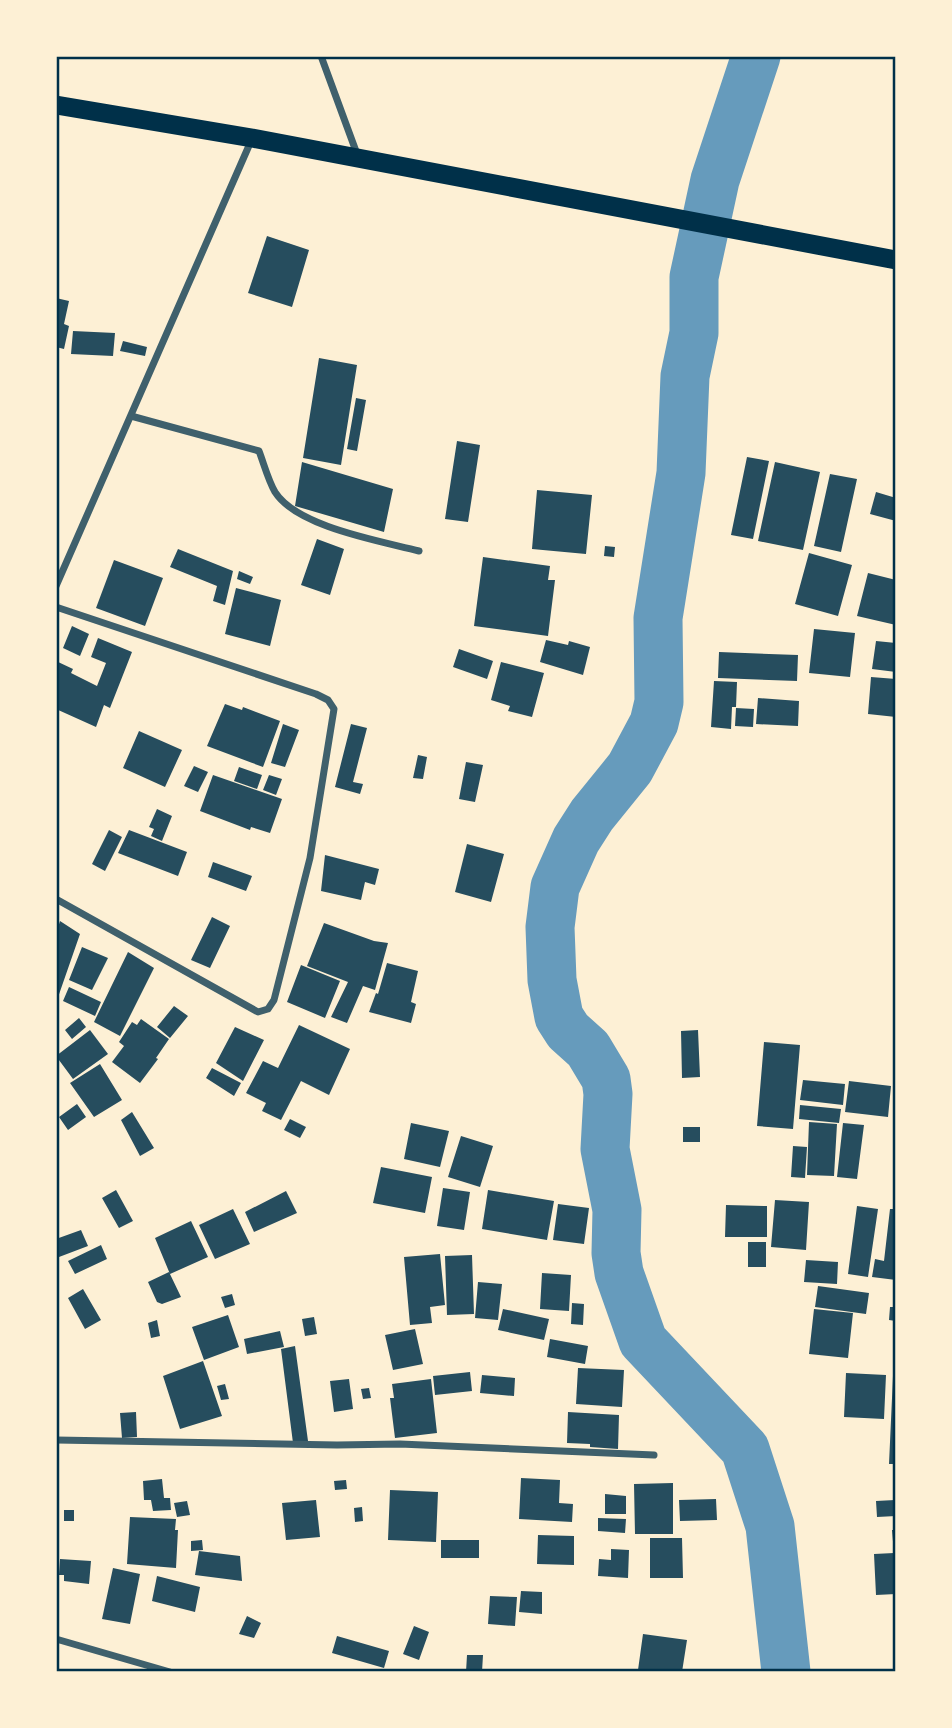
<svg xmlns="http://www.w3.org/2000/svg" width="952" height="1728" viewBox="0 0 952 1728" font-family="Poppins,sans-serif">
<rect width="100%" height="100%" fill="#fdf0d5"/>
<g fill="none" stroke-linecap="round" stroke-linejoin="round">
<path stroke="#669bbc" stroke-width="49" d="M756,56L715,180L694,277V333L685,376L681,473L658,618L659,702L654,723L630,768L592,815L576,840L555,887L550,927L552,980L559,1017L568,1031L588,1049L606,1079L608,1094L605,1149L617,1210L616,1253L619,1273L643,1341L745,1449L770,1526L786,1672"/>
</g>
<path fill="#264d5e" d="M267,236L309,250L292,307L248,293Z
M56,298L69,301L64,324L69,326L64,349L56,347Z
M73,331L115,333L113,356L71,354Z
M123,341L147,347L145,356L120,351Z
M319,358L357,365L341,465L303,458Z
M356,398L366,400L357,451L347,449Z
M457,441L480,445L468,522L445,519Z
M747,457L769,461L753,539L731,535Z
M302,462L393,489L384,532L295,506Z
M775,462L820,472L803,550L758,541Z
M830,474L857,479L841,552L814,546Z
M537,490L592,495L586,554L532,549Z
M876,492L896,498V521L870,514Z
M317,539L344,549L330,595L301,585Z
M605,546L615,547L614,557L604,556Z
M178,549L233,571L225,605L213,601L217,586L170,567Z
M809,553L852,565L838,616L795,604Z
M483,557L550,566L548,580H555L548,636L474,626Z
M114,560L163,578L145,626L96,608Z
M239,571L253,577L250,584L237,579Z
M868,573L896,580V625L857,616Z
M236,588L281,600L270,646L225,634Z
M72,626L89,634L80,656L63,648Z
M814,629L855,633L850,677L809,673Z
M98,638L132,652L110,708L104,705L96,727L56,709V661L73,669L71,673L97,686L106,663L91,657Z
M546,640L568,645L569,641L590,647L583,675L540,662Z
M876,641L896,643V672L872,669Z
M459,649L493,661L487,679L453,667Z
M719,652L798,655L797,681L718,678Z
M501,662L544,673L532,717L508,711L510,706L491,700Z
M871,677L896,679V717L868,714Z
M714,681L737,682L736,707H732L731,729L711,727Z
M758,698L799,701L798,726L756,724Z
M225,704L242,710L243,707L280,721L263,767L207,746Z
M736,708L754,709L753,727L735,726Z
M283,724L299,730L285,767L271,763Z
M351,724L367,728L353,782L363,784L360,794L335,787Z
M139,731L182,750L165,787L123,768Z
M418,755L427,757L423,779L413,778Z
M466,762L483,765L475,802L459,799Z
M194,766L208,772L198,792L184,786Z
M239,767L262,775L257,789L234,781Z
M213,775L282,799L270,833L251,827L250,830L200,811Z
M269,775L282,779L276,795L263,790Z
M157,809L172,816L162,841L151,836L154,829L149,827Z
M109,830L122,837L105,871L92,864Z
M129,830L187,852L178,876L118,853Z
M467,844L504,854L491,902L455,892Z
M325,855L379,869L375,885L365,882L361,900L321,891Z
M213,862L252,876L246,891L208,877Z
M212,917L230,926L210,968L191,960Z
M60,921L80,934L56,1003V934Z
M324,923L374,941L388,943L375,990L363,986L347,1023L331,1017L348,982L307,966Z
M82,947L108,958L92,990L69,980Z
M128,952L154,968L120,1036L94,1022Z
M387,963L418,971L411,1002L416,1004L411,1023L369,1012L376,993L378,994Z
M301,965L340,981L325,1018L287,1002Z
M69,987L101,1002L95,1016L63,1001Z
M174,1006L188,1016L170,1038L157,1027Z
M79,1018L86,1027L72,1039L65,1030Z
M141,1019L169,1039L156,1058L158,1059L140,1083L112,1062L124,1046L119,1042L132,1022L137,1025Z
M299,1025L350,1049L329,1095L301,1081L281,1120L262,1111L266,1103L246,1093L263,1061L278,1068Z
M235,1027L264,1040L243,1081L216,1063Z
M90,1030L108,1054L73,1079L56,1056Z
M698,1030L700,1077L682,1078L681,1031Z
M764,1042L800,1045L793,1129L757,1126Z
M100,1064L122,1100L94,1117L70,1083Z
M212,1068L241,1083L234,1096L206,1078Z
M803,1080L845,1084L843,1105L800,1100Z
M849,1081L891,1086L888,1117L845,1112Z
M77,1104L86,1117L68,1130L59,1117Z
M800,1105L841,1109L839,1123L799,1119Z
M132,1112L154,1148L140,1156L121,1120Z
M290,1119L306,1127L300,1138L284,1130Z
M809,1122L837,1124L834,1176L807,1175Z
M411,1123L449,1131L440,1167L404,1159Z
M843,1123L864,1125L857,1179L837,1177Z
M683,1127H700V1142H683Z
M461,1136L493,1146L480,1187L448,1177Z
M793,1146L807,1147L805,1178L791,1177Z
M381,1167L432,1177L425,1213L373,1203Z
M443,1188L470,1192L464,1230L437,1226Z
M116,1190L133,1221L119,1228L102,1198Z
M488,1190L554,1201L547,1240L482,1229Z
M286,1191L297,1213L254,1232L245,1212Z
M775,1200L809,1202L806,1250L771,1247Z
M558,1204L589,1208L584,1244L553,1240Z
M726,1205L767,1206V1237H725Z
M857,1206L878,1209L868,1277L848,1274Z
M233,1209L250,1244L215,1259L199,1225Z
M890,1209H896V1280L872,1277L875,1259L884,1261Z
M191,1221L208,1257L170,1274L155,1238Z
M81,1230L88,1246L59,1257L56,1239Z
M748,1242H766V1267H748Z
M101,1245L107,1259L75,1274L68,1261Z
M440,1254L445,1305L430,1307L432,1323L410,1325L404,1257Z
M472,1255L474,1314L447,1315L445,1256Z
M806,1260L838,1262L837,1284L804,1282Z
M169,1272L181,1297L162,1304L157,1302L148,1282Z
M542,1273L571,1275L569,1311L540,1309Z
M478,1282L502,1284L498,1320L475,1318Z
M818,1286L869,1293L866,1314L815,1307Z
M83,1289L101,1320L85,1329L68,1298Z
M232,1294L235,1305L225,1308L221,1297Z
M572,1303L584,1304L583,1325L571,1324Z
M890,1307H896V1321L889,1320Z
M503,1309L549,1319L544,1340L498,1330Z
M814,1309L853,1313L848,1358L809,1354Z
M228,1315L239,1347L204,1360L192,1327Z
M314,1317L317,1334L305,1336L302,1319Z
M157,1320L160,1336L151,1338L148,1323Z
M415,1329L423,1364L393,1370L385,1335Z
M280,1331L284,1347L247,1354L244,1339Z
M550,1339L588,1346L585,1364L547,1357Z
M295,1346L308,1441L293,1443L281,1349Z
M203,1361L222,1416L180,1429L163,1376Z
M578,1368L624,1370L622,1407L576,1404Z
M470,1372L472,1391L435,1395L433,1376Z
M846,1373L886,1375L884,1419L844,1417Z
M482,1375L515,1378L514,1396L480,1393Z
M893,1376H896V1464H889Z
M349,1379L353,1409L334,1412L330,1381Z
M431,1379L437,1433L395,1438L390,1398H394L392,1384Z
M225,1384L229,1399L221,1400L217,1386Z
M369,1388L371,1398L363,1399L361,1389Z
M136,1412L137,1437L122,1438L120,1413Z
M568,1412L619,1415L618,1449L590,1447V1444L567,1443Z
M521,1478L560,1480L559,1503L573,1504L572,1522L519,1519Z
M162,1479L164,1498H170L171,1510L153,1511L151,1500H144L143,1481Z
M346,1480L347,1489L335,1490L334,1481Z
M673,1483V1534H635L634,1484Z
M390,1490L438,1492L436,1542L388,1540Z
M605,1494L626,1496V1514H605Z
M716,1499L717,1520L680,1521L679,1500Z
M316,1500L320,1537L286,1540L282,1503Z
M895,1500L896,1516L877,1517L876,1501Z
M187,1501L190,1515L177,1517L174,1503Z
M362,1507L363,1521L355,1522L354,1508Z
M64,1510H74V1521H64Z
M130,1517L176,1519L175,1530H178L176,1568L127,1564Z
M598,1518L626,1519L625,1533L598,1531Z
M892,1530H896V1594L876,1595L874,1554L894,1553Z
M538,1535L574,1536V1565L537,1564Z
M650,1538H682L683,1578H650Z
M202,1540L203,1550L191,1551V1541Z
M441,1540H479V1558H441Z
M611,1549L629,1550L628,1578L598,1576L599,1559L611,1560Z
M199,1551L240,1556L242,1581L195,1575Z
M60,1559L91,1561L89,1584L64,1581V1575H59Z
M113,1568L140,1574L130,1624L102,1619Z
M157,1576L200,1587L195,1612L152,1601Z
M521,1591L542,1592V1614L519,1612Z
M490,1596L517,1597L515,1626L488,1624Z
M247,1616L261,1623L254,1638L239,1634Z
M414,1626L429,1632L419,1660L403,1654Z
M643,1634L687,1640L682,1672L638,1670Z
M337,1636L389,1651L384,1668L332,1653Z
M467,1655H483L482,1672H466Z"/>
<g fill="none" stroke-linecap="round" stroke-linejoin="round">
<path stroke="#3f606c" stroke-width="7" d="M321,56L357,154
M131,416L259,451C264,464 268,480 275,492C297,527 381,541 419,551
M56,586L251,141
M56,607L316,694L328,700L334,709L310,858L274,1000L268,1009L258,1012L56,899
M56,1440L337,1445L400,1444L654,1455
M56,1639L170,1672"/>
<path stroke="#003049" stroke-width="19" d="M56,105L252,138L896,260"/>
</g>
<rect width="952" height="1728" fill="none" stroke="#fdf0d5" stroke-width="116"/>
<rect x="58" y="58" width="836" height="1612" fill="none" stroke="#003049" stroke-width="2.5"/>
</svg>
